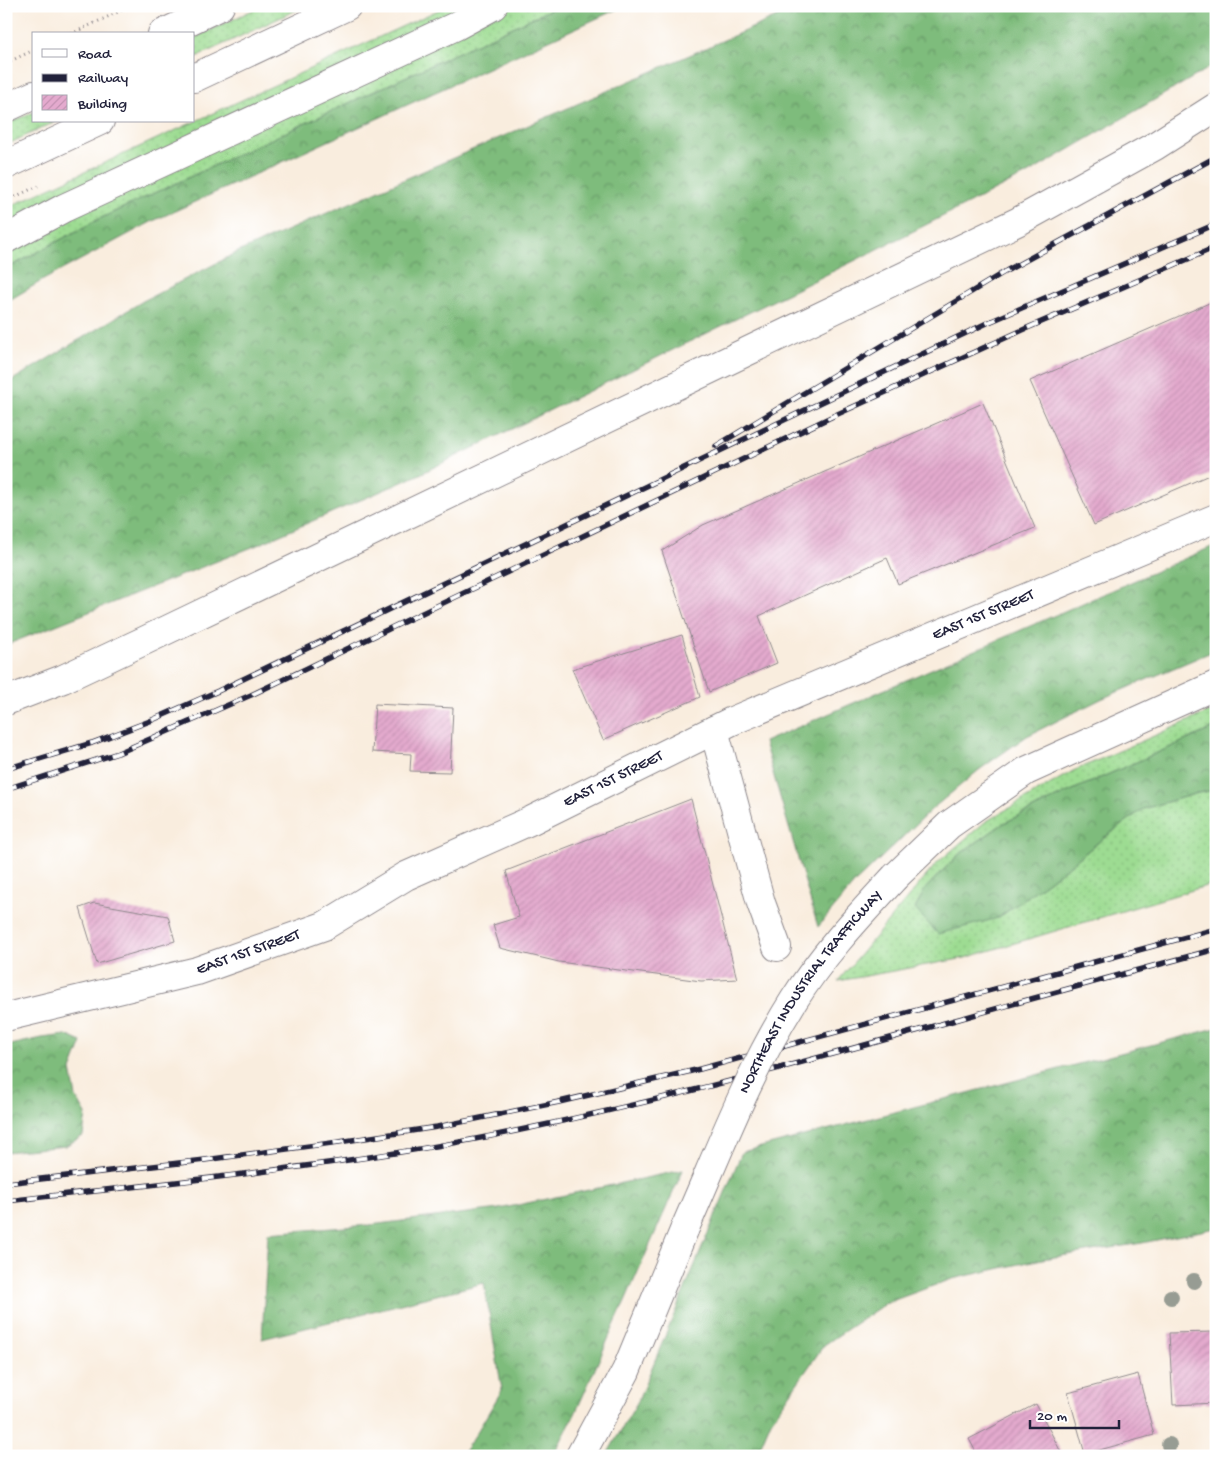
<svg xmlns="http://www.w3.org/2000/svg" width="1222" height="1462" viewBox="0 0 1222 1462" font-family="'Gochi Hand',sans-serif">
<defs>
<pattern id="grass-dots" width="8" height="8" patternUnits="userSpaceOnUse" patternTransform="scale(1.25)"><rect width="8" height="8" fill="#9ddc92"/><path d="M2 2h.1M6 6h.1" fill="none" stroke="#87bc7f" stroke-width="1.8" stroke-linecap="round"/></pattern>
<pattern id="forest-crowns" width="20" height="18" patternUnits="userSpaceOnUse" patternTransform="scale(1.25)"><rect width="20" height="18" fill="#7ebc7c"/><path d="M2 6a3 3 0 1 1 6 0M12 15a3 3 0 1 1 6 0" fill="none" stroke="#679867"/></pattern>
<pattern id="building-hatch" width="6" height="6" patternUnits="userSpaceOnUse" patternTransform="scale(1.25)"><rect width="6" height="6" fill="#e4aace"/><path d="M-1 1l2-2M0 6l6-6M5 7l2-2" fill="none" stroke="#c392b2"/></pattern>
</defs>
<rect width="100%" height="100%" fill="#fff"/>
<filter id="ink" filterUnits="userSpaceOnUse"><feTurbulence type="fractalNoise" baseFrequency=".02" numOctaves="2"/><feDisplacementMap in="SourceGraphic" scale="10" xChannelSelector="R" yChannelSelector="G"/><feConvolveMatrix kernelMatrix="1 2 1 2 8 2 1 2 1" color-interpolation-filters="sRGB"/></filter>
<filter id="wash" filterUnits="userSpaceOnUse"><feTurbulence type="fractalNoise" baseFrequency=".0096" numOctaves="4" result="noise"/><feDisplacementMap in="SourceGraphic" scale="20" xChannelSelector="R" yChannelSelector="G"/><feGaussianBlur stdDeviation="1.12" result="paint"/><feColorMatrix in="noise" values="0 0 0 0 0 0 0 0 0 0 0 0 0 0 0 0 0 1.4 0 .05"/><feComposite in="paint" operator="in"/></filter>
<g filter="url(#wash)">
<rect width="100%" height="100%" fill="#f9edde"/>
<path fill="url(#grass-dots)" stroke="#607f66" d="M261,6H305L194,58V38Z
M447,6H558L99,219L6,269V208Z
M34,112V121H57L6,145V124Z
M1216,709V727L1066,793L1004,823L957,856L925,889L998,918L1069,866L1100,841L1143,809L1198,793L1216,790V883L965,958L838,981L937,863L985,822L1073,771Z"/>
<path fill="url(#forest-crowns)" stroke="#506f5c" d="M558,6H624L153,221L45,279L6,302V269L99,219Z
M802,6H1216V64L1029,173L856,260L416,476L255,546L6,645V384L143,301L240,251Z
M1216,545V650L1101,699L1027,736L979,770L932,809L855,883L818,927L764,742Z
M1216,727V790L1198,793L1143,809L1100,841L1069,866L998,918L938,934L915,909L925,889L957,856L1004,823L1066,793Z
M1216,1028V1228L1142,1243L1042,1259L952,1279L886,1303L824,1345L771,1421L756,1456H606L638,1401L742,1152Z
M66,1035L82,1042L71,1070L76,1097L86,1114L83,1136L65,1146L6,1152V1046L42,1038Z
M683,1170L575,1414L553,1456H461L474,1437L502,1390L484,1283L262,1339L268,1233L370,1225L499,1209Z"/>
<g id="blocks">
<path fill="url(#building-hatch)" d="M1216,300V472L1094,525L1030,381Z
M983,403L1035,528L898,584L887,558L759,616L777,663L709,692L662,551L703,525Z
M682,635L700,697L603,740L572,669Z
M375,704L453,708L450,772L410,771L411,754L372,752Z
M691,799L737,979L701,981L559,962L500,948L493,925L519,917L506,871Z
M94,903L168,916L175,941L97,964L80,908Z
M1216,1332V1403L1173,1405L1169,1333Z
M1138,1374L1154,1435L1085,1454L1068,1393Z
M1036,1404L1063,1456H978L969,1439Z"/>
</g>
</g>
<g filter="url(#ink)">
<use href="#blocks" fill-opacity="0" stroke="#8e888c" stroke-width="1"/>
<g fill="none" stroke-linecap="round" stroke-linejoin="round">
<defs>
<g id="minor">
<path d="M6,239L64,208L456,26L493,6"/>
<path d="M6,701L63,679L148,639L1019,221L1155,146L1216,107"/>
<path d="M714,730L761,903L777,947"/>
<path d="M895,877L949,825L1026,771L1216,685"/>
<path id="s1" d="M6,1017L197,971L324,926L406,876L532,820L732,721L1216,518"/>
<path d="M580,1456L626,1371L685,1228"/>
</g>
<path id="major" d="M162,34L220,6
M194,78L347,6
M6,108L34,95
M6,165L100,121"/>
</defs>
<use href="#minor" stroke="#8e888c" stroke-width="30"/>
<use href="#major" stroke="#8e888c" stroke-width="30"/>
<path stroke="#8e888c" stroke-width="3" stroke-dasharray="1 4" stroke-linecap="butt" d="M71,34L131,6
M6,63L34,50
M6,201L38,186"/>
<use href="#minor" stroke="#fff" stroke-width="28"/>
<use href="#major" stroke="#fff" stroke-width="28"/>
<defs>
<path id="rail" d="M716,446L1006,271L1216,157
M6,769L92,743L150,721L218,691L987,323L1216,224
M6,789L118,753L251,695L831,417L1025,329L1216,247
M6,1183L205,1160L339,1142L437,1127L559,1102L700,1069L1216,929
M6,1201C181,1181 357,1165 530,1128C672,1098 812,1060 952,1021C1040,996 1128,973 1216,949"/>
</defs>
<use href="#rail" stroke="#22223b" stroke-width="5.5"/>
<use href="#rail" stroke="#fff" stroke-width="4" stroke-dasharray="11" stroke-linecap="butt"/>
<defs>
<g id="minor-bridge">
<path id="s2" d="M685,1228C719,1151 749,1071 794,1000C822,955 859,916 895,877"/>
</g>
</defs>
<use href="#minor-bridge" stroke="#8e888c" stroke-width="30" stroke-linecap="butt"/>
<use href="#minor-bridge" stroke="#fff" stroke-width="28"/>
</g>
<g fill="#979c93">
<circle cx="1194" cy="1281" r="8"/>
<circle cx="1171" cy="1297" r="8"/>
<circle cx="1169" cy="1445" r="8"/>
</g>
</g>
<g text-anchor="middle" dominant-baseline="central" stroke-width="4" stroke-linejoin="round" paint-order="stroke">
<g font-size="16" fill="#22223b" stroke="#fff">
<text stroke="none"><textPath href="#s1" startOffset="1061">EAST 1ST STREET</textPath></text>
<text stroke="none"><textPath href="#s1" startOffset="656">EAST 1ST STREET</textPath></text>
<text stroke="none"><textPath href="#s1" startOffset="251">EAST 1ST STREET</textPath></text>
<text stroke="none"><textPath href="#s2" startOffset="269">NORTHEAST INDUSTRIAL TRAFFICWAY</textPath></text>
</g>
</g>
<rect width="1222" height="1462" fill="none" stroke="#fff" stroke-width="25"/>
<rect x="32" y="32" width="162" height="90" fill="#ffffff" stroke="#a7a7b1"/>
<rect x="42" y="49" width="25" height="8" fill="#ffffff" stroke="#a7a7b1"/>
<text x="78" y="58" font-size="15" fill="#22223b">Road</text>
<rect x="42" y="74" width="25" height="8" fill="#22223b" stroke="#a7a7b1"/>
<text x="78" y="82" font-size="15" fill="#22223b">Railway</text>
<rect x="42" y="95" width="25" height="15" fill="url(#building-hatch)" stroke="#a7a7b1"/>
<text x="78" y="108" font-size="15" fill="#22223b">Building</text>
<path d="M1030 1420v8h89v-8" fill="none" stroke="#22223b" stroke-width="2.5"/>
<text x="1037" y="1420" font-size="15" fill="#22223b" stroke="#ffffff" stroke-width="4" paint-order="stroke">20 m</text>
</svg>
